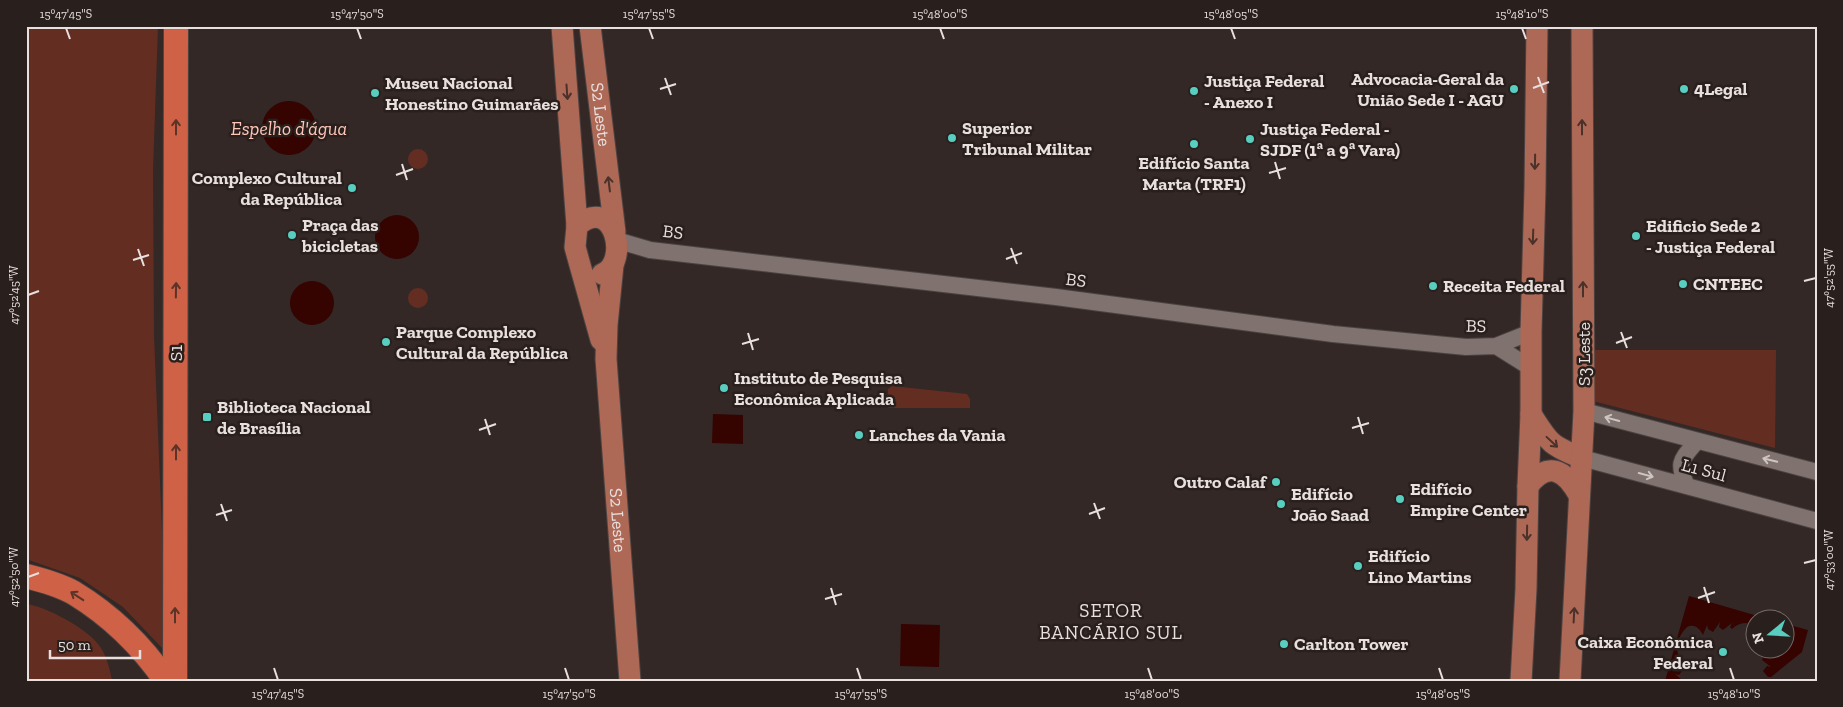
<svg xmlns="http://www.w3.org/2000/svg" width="1843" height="707" viewBox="0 0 1843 707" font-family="'Zilla Slab',serif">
<rect width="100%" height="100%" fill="#332826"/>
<path fill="#632e21" d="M26,26H158L153,170L154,336L164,579L163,649L123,607L80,578L26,559Z
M408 159a10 10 0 1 1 20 0a10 10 0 1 1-20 0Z
M408 298a10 10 0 1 1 20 0a10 10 0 1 1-20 0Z
M1591,350H1776L1775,448L1593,401Z
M892,386L967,394L970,399V408H888V389Z
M26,604C45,606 86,628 98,644C106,653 110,669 112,681H26Z"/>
<path fill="#350300" d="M262 128a27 27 0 1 1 54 0a27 27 0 1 1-54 0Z
M375 237a22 22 0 1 1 44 0a22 22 0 1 1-44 0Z
M290 303a22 22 0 1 1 44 0a22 22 0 1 1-44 0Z
M713,414L743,415V444L712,443Z
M1689,596L1768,619L1756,620L1755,627C1747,621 1740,622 1732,629L1730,627L1732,623L1723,630L1719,627L1720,622L1713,632L1708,629L1707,625L1703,635C1700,629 1695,623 1687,627C1677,637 1674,649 1681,661L1679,663L1675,661L1682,671L1679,675L1675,674L1683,681H1665Z
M901,624L940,625L939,667L900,666Z
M1786,624L1808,630L1802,652L1771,677H1768L1763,671L1767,666L1771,667L1762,660L1764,655H1769L1758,650H1786Z"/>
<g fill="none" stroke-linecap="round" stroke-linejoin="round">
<defs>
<path id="minor" d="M616,240L650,250L1056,297L1333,334L1466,347L1496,346L1531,332
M1496,346L1531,368
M1584,411L1817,472
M1582,458L1817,521
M1687,486C1676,462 1681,460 1697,441"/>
<g id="major">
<path d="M562,26L577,226L575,247L578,258L601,340"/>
<path id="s1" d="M590,26L615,232"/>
<path d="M577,226C614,193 631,263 602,274"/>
<path id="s2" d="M613,265L607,325L606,359L630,681"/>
<path d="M1531,414C1549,443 1551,446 1582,458"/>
<path d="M1528,486C1548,460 1565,470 1579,495"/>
<path d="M1521,681L1526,589L1528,486L1531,414V332L1535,188L1537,26"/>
<path d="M1570,681L1584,411L1582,26"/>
</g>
<path id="highway" d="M26,576C42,580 60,585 74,593C110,615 142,646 166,681
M175,681L176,26"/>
</defs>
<use href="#minor" stroke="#4c4341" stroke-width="18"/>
<use href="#major" stroke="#4c4341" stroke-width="23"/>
<use href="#highway" stroke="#4c4341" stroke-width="26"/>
<use href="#minor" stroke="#7f726f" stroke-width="16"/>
<use href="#major" stroke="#ae6856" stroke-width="21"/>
<use href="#highway" stroke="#ce6146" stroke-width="24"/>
</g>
<defs><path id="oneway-shaft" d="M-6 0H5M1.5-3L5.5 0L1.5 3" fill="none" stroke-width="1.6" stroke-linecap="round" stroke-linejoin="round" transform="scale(1.25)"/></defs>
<g stroke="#4a312a">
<use href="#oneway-shaft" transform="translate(567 92) rotate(86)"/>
<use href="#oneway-shaft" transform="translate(1582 127) rotate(-90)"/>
<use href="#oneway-shaft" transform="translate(1535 162) rotate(91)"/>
<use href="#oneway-shaft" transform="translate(609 184) rotate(-97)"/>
<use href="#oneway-shaft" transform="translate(1533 237) rotate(92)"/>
<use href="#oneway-shaft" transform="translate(1583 289) rotate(-90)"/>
<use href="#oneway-shaft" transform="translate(1552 442) rotate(43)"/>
<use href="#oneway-shaft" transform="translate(1527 533) rotate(91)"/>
<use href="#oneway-shaft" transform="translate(1574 615) rotate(-87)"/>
</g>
<g stroke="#5b3329">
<use href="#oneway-shaft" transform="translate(176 127) rotate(-90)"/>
<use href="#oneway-shaft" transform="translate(176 290) rotate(-89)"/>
<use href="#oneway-shaft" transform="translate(176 452) rotate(-90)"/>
<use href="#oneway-shaft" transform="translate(77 596) rotate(-147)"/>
<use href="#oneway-shaft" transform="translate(175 615) rotate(-90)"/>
</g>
<g stroke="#cec4c2">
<use href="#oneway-shaft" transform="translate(1612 419) rotate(-165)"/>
<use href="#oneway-shaft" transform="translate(1770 460) rotate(-166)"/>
<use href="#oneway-shaft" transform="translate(1646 475) rotate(15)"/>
</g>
<path fill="none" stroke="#e8e0de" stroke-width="2" d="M66,28L70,39M357,28L361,39M649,28L653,39M940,28L944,39M1231,28L1235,39M1522,28L1526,39M1538,77L1544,93M665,78L671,95M1533,88L1549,82M660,89L676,84M1275,162L1280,179M402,164L407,180M1269,173L1286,168M396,175L413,169M1011,248L1017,264M138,249L144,266M1006,259L1022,253M133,260L149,255M1804,281L1816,278M28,295L39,291M1621,332L1627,348M748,333L753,350M1616,343L1632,337M742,344L759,339M1358,417L1363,434M485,419L490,435M1352,428L1369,423M479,430L496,424M1094,503L1100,519M221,504L227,521M1089,514L1105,508M216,515L232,510M1804,563L1816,560M28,577L39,573M1704,587L1709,603M831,588L836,605M1698,598L1715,592M825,599L842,594M274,668L278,680M565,668L569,680M857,668L861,680M1148,668L1152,680M1439,668L1443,680M1730,668L1734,680"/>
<g fill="#58cec0" stroke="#291f1c" stroke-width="2">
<circle cx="1514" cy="89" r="5"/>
<circle cx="1684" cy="89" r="5"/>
<circle cx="1194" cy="91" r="5"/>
<circle cx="375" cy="93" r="5"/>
<circle cx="952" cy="138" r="5"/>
<circle cx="1250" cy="139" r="5"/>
<circle cx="1194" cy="144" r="5"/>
<circle cx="352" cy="188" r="5"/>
<circle cx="292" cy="235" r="5"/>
<circle cx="1636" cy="236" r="5"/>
<circle cx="1683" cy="284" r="5"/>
<circle cx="1433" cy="286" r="5"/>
<circle cx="386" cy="342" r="5"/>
<circle cx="724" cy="388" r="5"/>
<rect x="202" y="412" width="10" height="10" rx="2.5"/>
<circle cx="859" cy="435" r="5"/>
<circle cx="1276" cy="482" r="5"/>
<circle cx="1400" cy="499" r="5"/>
<circle cx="1281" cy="504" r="5"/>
<circle cx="1358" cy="566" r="5"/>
<circle cx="1284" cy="644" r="5"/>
<circle cx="1723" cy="652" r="5"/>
</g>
<g text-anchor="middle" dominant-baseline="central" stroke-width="5" stroke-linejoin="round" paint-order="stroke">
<g font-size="18" font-weight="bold" fill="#e8e0de" stroke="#291f1c" text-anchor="start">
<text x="1504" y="79" text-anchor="end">Advocacia-Geral da<tspan x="1504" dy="21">União Sede I - AGU</tspan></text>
<text x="1204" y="81">Justiça Federal<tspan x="1204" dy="21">- Anexo I</tspan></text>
<text x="385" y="83">Museu Nacional<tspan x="385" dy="21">Honestino Guimarães</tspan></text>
<text x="1694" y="89">4Legal</text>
<text x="962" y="128">Superior<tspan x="962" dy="21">Tribunal Militar</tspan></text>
<text x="1260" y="129">Justiça Federal -<tspan x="1260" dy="21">SJDF (1ª a 9ª Vara)</tspan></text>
<text x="1194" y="163" text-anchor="middle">Edifício Santa<tspan x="1194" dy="21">Marta (TRF1)</tspan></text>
<text x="342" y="178" text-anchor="end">Complexo Cultural<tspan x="342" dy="21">da República</tspan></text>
<text x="302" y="225">Praça das<tspan x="302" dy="21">bicicletas</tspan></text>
<text x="1646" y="226">Edificio Sede 2<tspan x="1646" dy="21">- Justiça Federal</tspan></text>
<text x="1693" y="284">CNTEEC</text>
<text x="1443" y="286">Receita Federal</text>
<text x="396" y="332">Parque Complexo<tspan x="396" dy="21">Cultural da República</tspan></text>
<text x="734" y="378">Instituto de Pesquisa<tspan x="734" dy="21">Econômica Aplicada</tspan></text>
<text x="217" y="407">Biblioteca Nacional<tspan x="217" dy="21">de Brasília</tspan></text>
<text x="869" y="435">Lanches da Vania</text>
<text x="1266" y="482" text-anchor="end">Outro Calaf</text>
<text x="1410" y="489">Edifício<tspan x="1410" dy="21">Empire Center</tspan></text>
<text x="1291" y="494">Edifício<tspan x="1291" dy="21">João Saad</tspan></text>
<text x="1368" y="556">Edifício<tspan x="1368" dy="21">Lino Martins</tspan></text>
<text x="1713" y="642" text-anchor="end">Caixa Econômica<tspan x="1713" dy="21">Federal</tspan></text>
<text x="1294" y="644">Carlton Tower</text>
</g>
<g font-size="18" fill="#e8e0de" stroke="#291f1c">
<text stroke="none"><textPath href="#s1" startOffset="89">S2 Leste</textPath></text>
<text transform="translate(673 232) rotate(7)">BS</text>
<text transform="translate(1076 280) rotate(7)">BS</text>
<text transform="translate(1476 326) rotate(1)">BS</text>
<text transform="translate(176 353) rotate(-90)">S1</text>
<text transform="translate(1584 354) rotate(-90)">S3 Leste</text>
<text transform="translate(1704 470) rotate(15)">L1 Sul</text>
<text stroke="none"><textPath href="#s2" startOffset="256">S2 Leste</textPath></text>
</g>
<g font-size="19" font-style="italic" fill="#fec6b8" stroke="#291f1c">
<text x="289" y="128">Espelho d'água</text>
</g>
<g font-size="19" letter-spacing="1" fill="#e8e0de" stroke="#291f1c">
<text x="1111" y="610">SETOR<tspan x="1111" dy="22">BANCÁRIO SUL</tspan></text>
</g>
</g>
<rect width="1843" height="707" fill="none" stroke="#291f1c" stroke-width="55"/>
<g transform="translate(1770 634) rotate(252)"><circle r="24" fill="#291f1c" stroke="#756c6a"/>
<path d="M0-4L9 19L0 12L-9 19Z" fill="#58cec0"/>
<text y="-8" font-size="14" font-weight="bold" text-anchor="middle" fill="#e8e0de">N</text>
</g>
<path d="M50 650v8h90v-8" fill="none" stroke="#e8e0de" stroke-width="2.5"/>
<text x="58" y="650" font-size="15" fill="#e8e0de" stroke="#291f1c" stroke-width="4" paint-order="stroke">50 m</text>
<rect x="28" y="28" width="1788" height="652" fill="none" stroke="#e8e0de" stroke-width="2"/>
<g font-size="12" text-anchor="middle" fill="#e8e0de">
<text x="66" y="18">15°47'45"S</text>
<text x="357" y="18">15°47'50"S</text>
<text x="649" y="18">15°47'55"S</text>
<text x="940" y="18">15°48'00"S</text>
<text x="1231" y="18">15°48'05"S</text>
<text x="1522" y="18">15°48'10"S</text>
<text transform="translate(1829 278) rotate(-90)" y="4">47°52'55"W</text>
<text transform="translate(14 295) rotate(-90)" y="4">47°52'45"W</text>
<text transform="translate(1829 560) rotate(-90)" y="4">47°53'00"W</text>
<text transform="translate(14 577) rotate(-90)" y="4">47°52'50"W</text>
<text x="278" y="698">15°47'45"S</text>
<text x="569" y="698">15°47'50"S</text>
<text x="861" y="698">15°47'55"S</text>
<text x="1152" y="698">15°48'00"S</text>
<text x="1443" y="698">15°48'05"S</text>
<text x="1734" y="698">15°48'10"S</text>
</g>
</svg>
